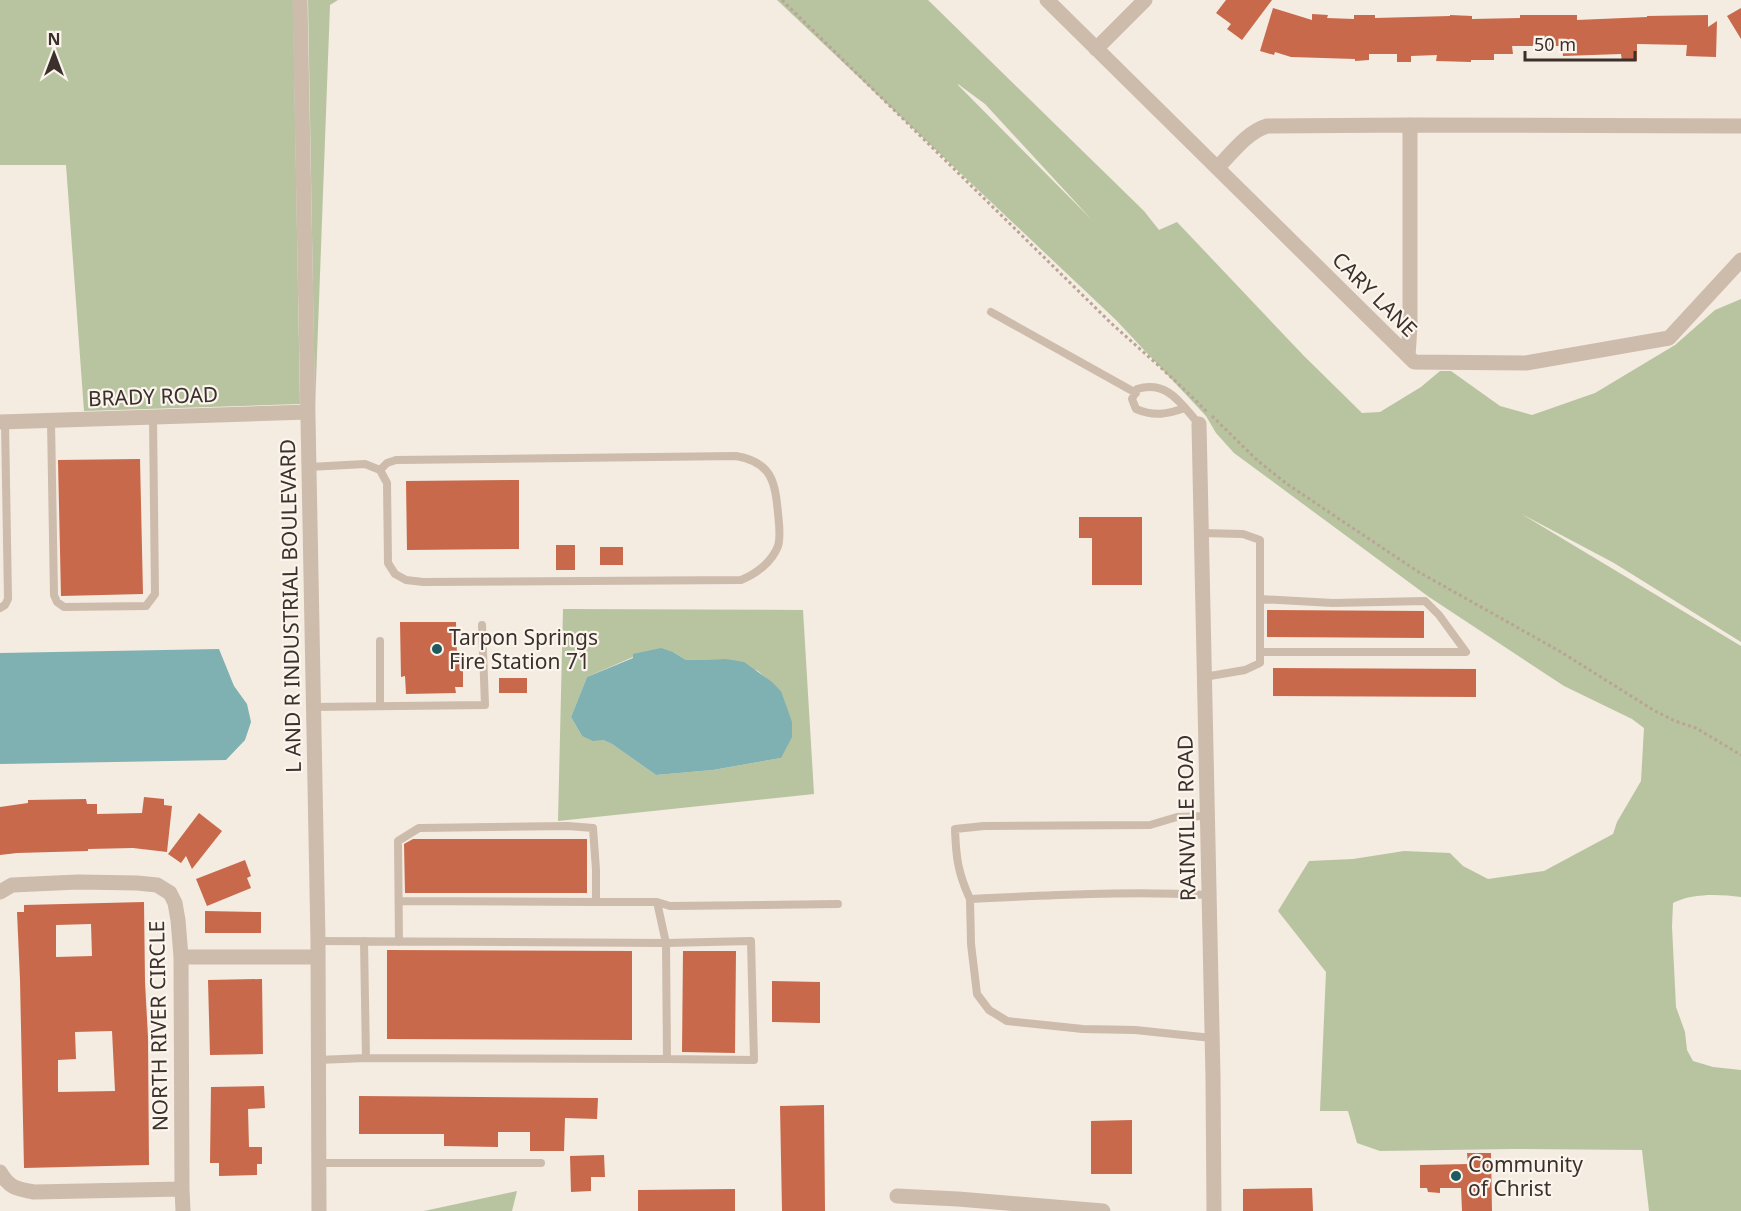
<svg xmlns="http://www.w3.org/2000/svg" width="1741" height="1211" viewBox="0 0 1741 1211" font-family="'Noto Sans',sans-serif">
<rect width="100%" height="100%" fill="#f4ebe1"/>
<path fill="#b8c4a0" fill-rule="evenodd" d="M0,0H293L300,404L84,411L66,165H0Z
M308,0H338L330,5L315,409Z
M777,0H928L1144,211L1159,230L1177,222L1304,356L1362,413L1380,412L1421,387L1440,371H1451L1500,406L1532,415L1595,393L1675,345L1715,310L1741,299V642L1614,563L1520,513L1741,646V897C1719,894 1692,893 1673,903L1672,927L1676,1007L1685,1032L1687,1050L1693,1061L1713,1067L1741,1070V1211H1649L1642,1150L1512,1149L1380,1151L1357,1143L1348,1111H1320L1326,972L1278,911L1309,861L1353,859L1404,851L1450,853L1463,866L1488,879L1544,871L1613,834L1617,822L1641,781L1644,728L1632,719L1564,686L1429,597L1234,453L1216,433L1206,416L1116,320ZM958,84L985,104L1092,220L958,85Z
M563,609L803,610L814,794L558,821ZM673,652L686,660L726,659L758,671L781,691V758L713,770L656,775L612,744L603,740L582,736L571,717L587,677L633,657Z
M517,1191L512,1211H424Z"/>
<path fill="#7fb0b2" d="M661,648L673,652L686,660L726,659L744,662L772,682L781,691L792,722V737L781,758L713,770L656,775L612,744L603,740L593,741L582,736L571,717L587,677L633,658V654Z
M219,649L234,686L247,704L251,722L245,740L226,760L0,764V653Z"/>
<path fill="#c8694b" fill-rule="evenodd" d="M1226,0H1272L1242,40L1227,29L1231,24L1216,13Z
M1273,8L1312,20V14L1328,15L1327,18L1354,19V15H1375V18L1450,16V15L1472,16V19L1520,18V15H1577V20L1647,17V16L1708,15V27L1717,21L1716,57L1686,56L1687,45L1637,44V61H1622L1621,54L1563,56L1562,46H1512L1513,54H1494V60H1471V62L1436,61L1437,55L1411,56V62H1397V54H1369V60L1355,61V59L1291,57L1275,52L1274,55L1260,51Z
M1741,8V39L1727,16Z
M140,459L143,594L61,596L58,460Z
M519,480V549L407,550L406,481Z
M1079,517H1142V585H1092V538H1079Z
M556,545H575V570H556Z
M600,547H623V565H600Z
M1267,610L1424,611V638L1267,637Z
M400,622H456L457,656H463V687H455L456,693L406,694L405,676L401,677Z
M1273,668L1476,669V697L1273,696Z
M499,678H527V693H499Z
M144,797L164,799V805L172,806L167,852L133,848L88,849V851L17,853L0,855V807L28,803V800L86,799L87,804H97V814L142,813Z
M199,813L222,831L192,869L186,856L181,863L168,854Z
M413,839H587V893H405L404,844Z
M245,860L251,876L247,878L251,888L207,906L196,879Z
M144,902L145,982L148,1037L149,1165L24,1168L20,980L17,912H24V905ZM91,924L92,956L56,957V925ZM112,1031L115,1091L58,1092V1060L76,1059L75,1032Z
M205,911L261,912V933H205Z
M387,950L632,951V1040L387,1039Z
M683,951H736L735,1053L682,1052Z
M262,979L263,1054L210,1055L208,980Z
M772,981L820,982V1023L772,1022Z
M264,1086L265,1108L248,1109L249,1147H262V1164H257V1175L219,1176V1163H210L211,1087Z
M359,1096L598,1098L597,1119L565,1118L564,1151H530V1132H498V1147L444,1146V1134H359Z
M824,1105L825,1211H782L780,1106Z
M1132,1120V1174H1091V1121Z
M1467,1153H1491L1492,1211H1462L1461,1188H1440V1193L1428,1192L1427,1188H1420V1165L1468,1164Z
M604,1155L605,1177H591V1191L571,1192L570,1156Z
M1312,1188L1313,1211H1243V1189Z
M735,1189V1211H638V1190Z"/>
<g fill="none" stroke-linecap="round" stroke-linejoin="round">
<path stroke="#b9a596" stroke-width="3" stroke-dasharray="3 3" stroke-linecap="butt" d="M782,0L1112,324C1144,353 1177,381 1207,412
M1212,416L1258,461L1287,484L1417,571L1561,652L1655,711L1675,721L1696,728L1741,755"/>
<path stroke="#cdbbac" stroke-width="8" d="M991,312L1136,393
M1185,408C1167,414 1155,417 1136,409L1132,399L1137,389C1168,380 1181,404 1199,424
M51,421L54,595L57,602L64,607L146,606L155,594L153,418
M309,467L365,464L380,470L387,483L388,563L395,574L406,580L423,582L741,580C756,574 772,562 778,546C781,536 779,524 778,513C775,482 772,462 736,456L396,460L387,463L380,470
M1201,533L1243,534L1260,540V663L1245,670L1204,677
M1260,599L1333,603L1425,601L1439,615L1466,652H1260
M0,608L5,605L8,599L5,422
M380,641V706
M313,707L485,705L482,625
M1208,895C1129,891 1050,895 970,899L971,944L977,994L989,1010L1007,1021L1083,1029L1135,1030L1212,1038
M970,899C958,873 956,858 955,829L984,826L1150,825L1177,817L1207,816
M399,901L596,902V870L593,828L568,826L419,828L398,841L399,942
M596,902H657L666,943L751,941L754,1060L667,1059
M657,902L670,906L838,904
M318,941L666,943L667,1059L366,1058L318,1060
M364,941L366,1058
M319,1163H541"/>
<path stroke="#cdbbac" stroke-width="15" d="M300,0L318,941L319,1211
M1047,0L1414,362L1526,363L1669,338L1741,260
M1096,49L1145,0
M1217,168C1232,153 1247,132 1267,126L1410,125L1741,126
M1408,356L1410,326V125
M0,422L308,412
M1199,424L1213,1077L1214,1211
M0,892L12,885L78,882L137,883L157,885L170,893L175,903L178,920L181,957L182,1189
M181,957H318
M0,1172C9,1188 17,1189 34,1192L182,1189L183,1211
M897,1196L958,1199L1103,1211"/>
</g>
<g fill="#1f5a5e" stroke="#fbf5ee" stroke-width="2">
<circle cx="437" cy="649" r="6"/>
<circle cx="1456" cy="1176" r="6"/>
</g>
<g text-anchor="middle" dominant-baseline="central" stroke-width="4.5" stroke-linejoin="round" paint-order="stroke">
<g font-size="21" fill="#3b302b" stroke="#fbf5ee">
<text transform="translate(1375 294) rotate(45)">CARY LANE</text>
<text transform="translate(153 396) rotate(-2)">BRADY ROAD</text>
<text transform="translate(290 606) rotate(-91)">L AND R INDUSTRIAL BOULEVARD</text>
<text transform="translate(1186 818) rotate(-91)">RAINVILLE ROAD</text>
<text transform="translate(158 1026) rotate(-91)">NORTH RIVER CIRCLE</text>
</g>
<g font-size="21" fill="#3b302b" stroke="#fbf5ee" text-anchor="start">
<text x="449" y="637">Tarpon Springs<tspan x="449" dy="24">Fire Station 71</tspan></text>
<text x="1468" y="1164">Community<tspan x="1468" dy="24">of Christ</tspan></text>
</g>
</g>
<g transform="translate(54 54)" stroke="#fbf5ee" stroke-width="4.5" paint-order="stroke">
<path d="M0-4.5L10 22L0 15L-10 22Z" fill="#3b302b"/>
<text y="-9" font-size="16" font-weight="bold" text-anchor="middle" fill="#3b302b">N</text>
</g>
<path d="M1525 51v9h110v-9" fill="none" stroke="#3b302b" stroke-width="3"/>
<text x="1534" y="51" font-size="18" fill="#3b302b" stroke="#fbf5ee" stroke-width="4.5" paint-order="stroke">50 m</text>
</svg>
